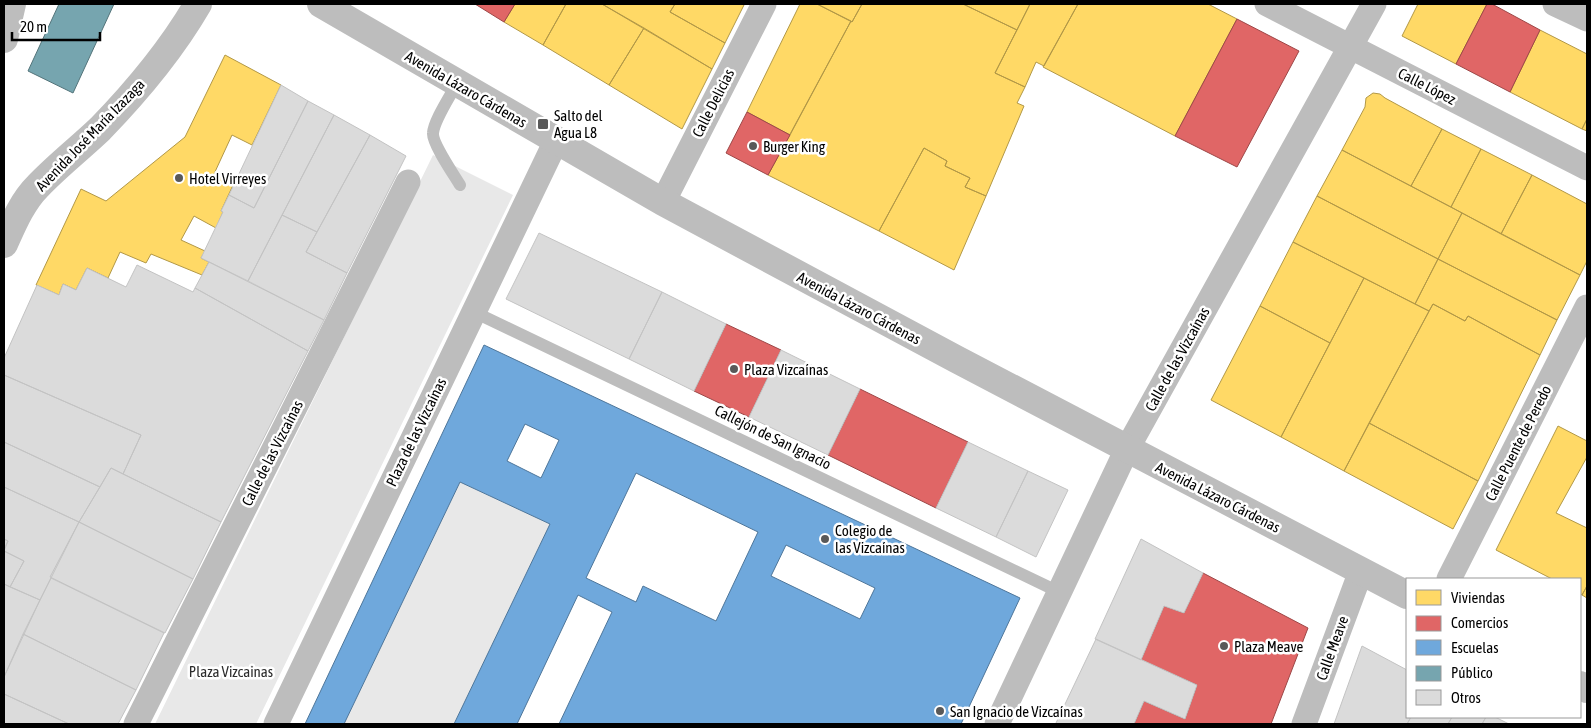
<svg xmlns="http://www.w3.org/2000/svg" width="1591" height="728" viewBox="0 0 1591 728" font-family="'Asap Condensed',sans-serif">
<rect width="100%" height="100%" fill="#fff"/>
<path fill="#e8e8e8" d="M433,155L513,195L256,724H155Z
M460,482L550,524L454,724H344Z"/>
<path fill="#ffd966" stroke="#b29847" d="M515,4H566L543,45L504,22Z
M566,4H602L644,28L609,85L543,45Z
M602,4H675L670,12L725,43L712,69Z
M675,4H741L744,5L725,43L670,12Z
M800,4H817L851,21L790,135L747,112Z
M817,4H862L852,22Z
M862,4H963L1017,30L995,73L1025,87L1017,103L1024,106L986,196L965,187L970,178L945,166L947,161L924,148L879,231L768,175L851,21L852,22Z
M963,4H1030L1017,30Z
M1030,4H1078L1044,66L1036,62L1025,87L995,73Z
M1078,4H1208L1237,19L1175,136L1043,67Z
M1418,4H1487L1456,64L1402,36Z
M644,28L712,69L682,129L609,85Z
M1540,30L1587,54V119L1582,129L1510,92Z
M225,55L281,85L252,145L232,135L214,174L234,183L221,211L223,212L216,228L194,216L181,240L205,251L201,258L209,262L202,275L151,254L146,263L120,252L108,278L87,268L76,290L63,284L59,295L36,285L81,189L106,201L185,137Z
M1373,93L1380,94L1385,98L1442,129L1411,186L1342,150L1365,107L1366,98Z
M1587,119V131L1582,129Z
M1442,129L1481,149L1451,207L1411,186Z
M924,148L947,161L945,166L970,178L965,187L986,196L954,270L879,231Z
M1481,149L1532,175L1501,234L1451,207Z
M1342,150L1462,213L1438,259L1317,196Z
M1532,175L1587,204V261L1580,275L1501,234Z
M1317,196L1438,259L1415,304L1293,242Z
M1462,213L1580,275L1557,320L1438,259Z
M1293,242L1364,278L1330,343L1260,306Z
M1438,259L1557,320L1540,355L1468,316L1465,321L1433,304L1429,311L1415,304Z
M1364,278L1429,311L1344,471L1281,437Z
M1433,304L1465,321L1468,316L1540,355L1478,481L1369,423Z
M1260,306L1330,343L1281,437L1211,400Z
M1369,423L1478,481L1453,529L1344,471Z
M1558,426L1587,441V457L1556,513L1587,528V586L1582,595L1580,594V579H1552L1496,550Z
M1587,586V598L1582,595Z"/>
<path fill="#e06666" stroke="#9d4747" d="M475,4H515L504,22Z
M1487,4H1492L1540,30L1510,92L1456,64Z
M1237,19L1299,51L1237,167L1175,136Z
M747,112L790,135L768,175L726,153Z
M726,324L781,350L749,417L694,391Z
M860,389L968,442L936,508L828,455Z
M1203,573L1308,628L1271,724H1134L1144,701L1185,719L1197,685L1141,660L1164,606L1184,613Z"/>
<path fill="#6fa8dc" stroke="#4e769a" fill-rule="evenodd" d="M484,345L1020,598L961,724H559L612,612L578,595L517,724H454L550,524L460,482L344,724H305ZM525,424L559,440L541,478L507,461ZM636,473L758,532L716,621L643,586L636,602L586,578ZM786,545L875,588L860,619L771,576Z"/>
<path fill="#76a5af" stroke="#53747a" d="M59,4H114L73,93L28,71Z"/>
<path fill="#dbdbdb" stroke="#c3c3c3" d="M281,85L308,101L254,208L229,195Z
M308,101L334,115L248,281L201,258L223,212L221,211L229,195L254,208Z
M334,115L370,135L317,232L282,215Z
M370,135L406,156L347,273L306,252Z
M282,215L317,232L306,252L347,273L324,320L248,281Z
M539,233L662,292L629,359L506,299Z
M209,262L324,320L308,351L195,288Z
M137,265L193,292L195,288L308,351L221,522L123,474L141,435L4,375V358L37,285L59,295L63,284L76,290L87,268L126,287Z
M662,292L726,324L694,391L629,359Z
M781,350L860,389L828,455L749,417Z
M4,375L141,435L123,474L111,468L100,487L4,442Z
M4,442L100,487L79,522L4,487Z
M968,442L1028,471L996,537L936,508Z
M111,468L221,522L193,579L79,522Z
M1028,471L1068,490L1036,557L996,537Z
M4,487L79,522L40,600L10,587L24,561L4,551L8,541L4,539Z
M79,522L193,579L165,633L50,577Z
M4,539L8,541L4,549Z
M1141,539L1203,573L1184,613L1164,606L1141,660L1095,639Z
M4,551L24,561L10,587L4,584Z
M51,578L164,633L136,690L23,634Z
M4,584L40,600L4,677Z
M23,634L136,690L118,724H69L4,694V677Z
M1096,639L1197,685L1185,719L1144,701L1134,724H1059L1056,723Z
M1362,646L1407,670V717H1411L1407,724H1334Z
M4,694L69,724H4Z
M1411,717H1452L1448,724H1407Z
M1452,717H1486L1482,724H1448Z
M1486,717H1495L1509,724H1482Z"/>
<g fill="none" stroke-linecap="round" stroke-linejoin="round">
<path stroke="#bdbdbd" stroke-width="12" d="M457,83C451,95 434,120 433,133C432,143 454,175 460,185
M474,312L1059,592"/>
<path stroke="#bdbdbd" stroke-width="25" d="M1267,4L1587,168
M1555,4L1587,19
M663,202L764,4
M1449,579L1587,307
M136,724L408,182
M276,724L556,141
M997,724L1127,449L1374,4
M1304,724L1361,571"/>
<path stroke="#bdbdbd" stroke-width="28" d="M321,4L663,202L956,359L1407,595
M4,39L12,4
M4,244C13,224 22,202 38,186C57,166 80,148 100,129C135,93 173,47 198,4
M1580,685L1587,689"/>
</g>
<g fill="#595959" stroke="#fff" stroke-width="2">
<rect x="537" y="118" width="12" height="12" rx="2.5"/>
<circle cx="753" cy="146" r="5"/>
<circle cx="179" cy="178" r="5"/>
<circle cx="734" cy="369" r="5"/>
<circle cx="825" cy="539" r="5"/>
<circle cx="1224" cy="646" r="5"/>
<circle cx="940" cy="711" r="5"/>
</g>
<g text-anchor="middle" dominant-baseline="central" stroke-width="5" stroke-linejoin="round" paint-order="stroke">
<g font-size="15" fill="#000" stroke="#fff">
<text transform="translate(1427 86) rotate(27)">Calle López</text>
<text transform="translate(466 89) rotate(30)">Avenida Lázaro Cárdenas</text>
<text transform="translate(713 103) rotate(-63)">Calle Delicias</text>
<text transform="translate(90 135) rotate(-46)">Avenida José María Izazaga</text>
<text transform="translate(859 308) rotate(28)">Avenida Lázaro Cárdenas</text>
<text transform="translate(1177 359) rotate(-61)">Calle de las Vizcaínas</text>
<text transform="translate(416 432) rotate(-64)">Plaza de las Vizcaínas</text>
<text transform="translate(773 437) rotate(26)">Callejón de San Ignacio</text>
<text transform="translate(1518 443) rotate(-63)">Calle Puente de Peredo</text>
<text transform="translate(272 453) rotate(-63)">Calle de las Vizcaínas</text>
<text transform="translate(1218 497) rotate(27)">Avenida Lázaro Cárdenas</text>
<text transform="translate(1332 648) rotate(-70)">Calle Meave</text>
</g>
<g font-size="15" fill="#000" stroke="#fff" text-anchor="start">
<text x="554" y="115">Salto del<tspan x="554" dy="17">Agua L8</tspan></text>
<text x="763" y="146">Burger King</text>
<text x="189" y="178">Hotel Virreyes</text>
<text x="744" y="369">Plaza Vizcaínas</text>
<text x="835" y="530">Colegio de<tspan x="835" dy="17">las Vizcaínas</tspan></text>
<text x="1234" y="646">Plaza Meave</text>
<text x="950" y="711">San Ignacio de Vizcaínas</text>
</g>
<g font-size="15" fill="#2c2c2c" stroke="#fff">
<text x="231" y="671">Plaza Vizcainas</text>
</g>
</g>
<rect width="1591" height="728" fill="none" stroke="#000000" stroke-width="10"/>
<rect x="1406" y="578" width="175" height="140" fill="#ffffff" stroke="#999999"/>
<rect x="1416" y="590" width="25" height="15" fill="#ffd966" stroke="#999999"/>
<text x="1451" y="603" font-size="15" fill="#000000">Viviendas</text>
<rect x="1416" y="616" width="25" height="15" fill="#e06666" stroke="#999999"/>
<text x="1451" y="628" font-size="15" fill="#000000">Comercios</text>
<rect x="1416" y="640" width="25" height="15" fill="#6fa8dc" stroke="#999999"/>
<text x="1451" y="653" font-size="15" fill="#000000">Escuelas</text>
<rect x="1416" y="666" width="25" height="15" fill="#76a5af" stroke="#999999"/>
<text x="1451" y="678" font-size="15" fill="#000000">Público</text>
<rect x="1416" y="690" width="25" height="15" fill="#dbdbdb" stroke="#999999"/>
<text x="1451" y="703" font-size="15" fill="#000000">Otros</text>
<path d="M12 32v8h88v-8" fill="none" stroke="#000000" stroke-width="2.5"/>
<text x="20" y="32" font-size="15" fill="#000000" stroke="#ffffff" stroke-width="4" paint-order="stroke">20 m</text>
</svg>
